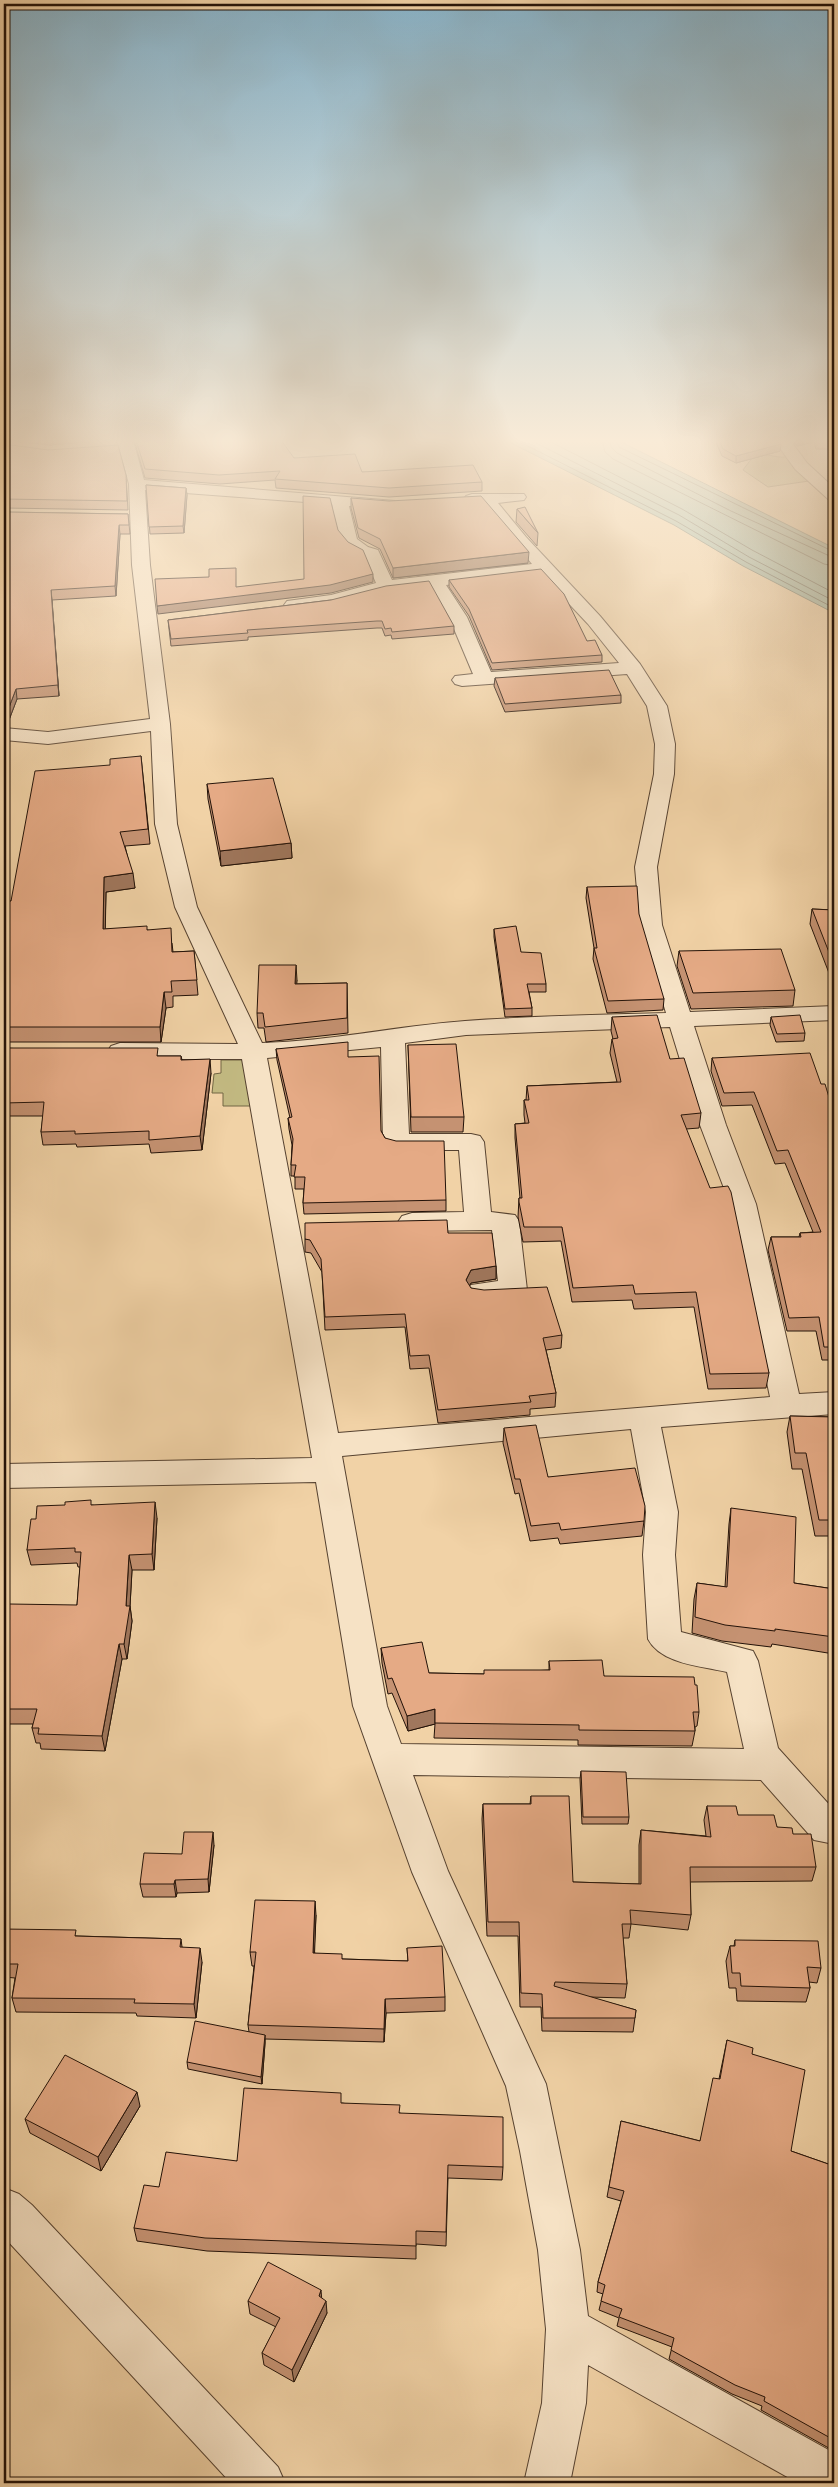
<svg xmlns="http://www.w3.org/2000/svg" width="838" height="2487" viewBox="0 0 838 2487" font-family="'Old Standard TT',serif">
<rect width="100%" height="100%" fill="#f1d2a6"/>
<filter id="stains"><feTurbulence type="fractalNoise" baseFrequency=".004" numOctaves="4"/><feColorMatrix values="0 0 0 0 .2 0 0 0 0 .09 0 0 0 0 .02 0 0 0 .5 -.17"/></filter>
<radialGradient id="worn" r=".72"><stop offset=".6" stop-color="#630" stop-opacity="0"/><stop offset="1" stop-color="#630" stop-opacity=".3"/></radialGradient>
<path fill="#c2b981" stroke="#726644" d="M755,454C766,453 774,458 787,457L809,481L768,487L743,470Z
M221,1060H244L254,1106H223V1093H212L214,1074L221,1073Z"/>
<path fill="#9bb8a7" stroke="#6b7667" d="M505,440H617L834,548V613L743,566L674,525Z"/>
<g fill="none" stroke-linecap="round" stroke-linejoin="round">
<path stroke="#5f6558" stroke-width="1" d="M516,440L676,521L746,562L834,608
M530,440L679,515L749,557L834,601
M547,440L682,509L752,550L834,593
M602,440L605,452L613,459L824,564L834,566
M610,440L611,447L617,453L731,511L834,558
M616,440L619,447L834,552"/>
<defs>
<path id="minor" d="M117,440H133L144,480L395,501L397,504L395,507L389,509L349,506L357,539L368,547L378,550L392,580L532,564L482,503L466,502L464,499L466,496L472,494H524L526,497L524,500L498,503L526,537L600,616L640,664L667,706L675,744L674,774L657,867L662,925L690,1012L834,1006V1020L694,1026L726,1125L756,1204L799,1394L834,1392V1414L661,1427L678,1512L675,1555L681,1632L753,1651L758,1661L778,1748L834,1810V1844L814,1840L761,1780L413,1775L448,1871L546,2084L580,2250L588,2316L834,2453V2483H798L588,2365L586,2403L570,2483H524L542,2403L546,2329L538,2250L520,2151L506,2086L412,1872L353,1706L316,1482L4,1488V1464L312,1458L242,1059H120L111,1056L108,1051L111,1046L120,1043L238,1044L175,907L155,824L151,731L48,744L4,740V728L48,732L150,719L132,565L129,484ZM145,490L332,504C336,529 338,549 365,557L376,583L331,595L287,601L284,605L287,609C314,616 359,596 387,591C401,589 415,588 430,586L449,617L473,674L455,676L452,680L455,684L462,686L627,674L647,706L655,744L654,774L635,867L640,925L666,1013C599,1015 532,1016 465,1021C397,1026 331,1041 262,1043L197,907L177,824L170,724L150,565ZM541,574L588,624L619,663L491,672L467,617L446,585ZM670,1027L700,1125L730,1204L770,1397L338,1433L267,1058L381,1047L383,1142L387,1148L396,1150H459L464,1212L412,1213L402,1216L398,1222L402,1228L412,1231L492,1230L498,1281L471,1285L467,1292L471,1299C487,1304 507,1302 523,1297L527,1290L519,1221L515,1215L491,1212L484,1142L480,1136L471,1134H409L405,1043L466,1035ZM631,1429L646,1512L643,1555L648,1639C661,1664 701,1666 727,1672L744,1749L401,1744L387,1706L342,1456Z
M774,440H790L807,463L834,488V501L828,499L795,469Z
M4,2188L19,2194L32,2205L278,2467L285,2483H231L4,2237Z"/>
</defs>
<use href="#minor" stroke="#564230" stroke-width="2"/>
<use href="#minor" fill="#f6e2c5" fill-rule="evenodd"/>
</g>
<path fill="#c59272" stroke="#231208" d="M8,440H108L49,445Z
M134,440H264L265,441L294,458L362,472L482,482V491L389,497L276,488L275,480L220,484L145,478Z
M715,440H778L781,444L780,451L736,463L722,456Z
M792,440H834V449H816L814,442L797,446Z
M4,444L126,475L128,510L4,508V511Z
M146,485L186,488L187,495L184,533L150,534Z
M351,498L528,563L393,578L380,549L359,538L351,508Z
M517,509L538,533L537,546L516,522Z
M4,512L128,514L130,534H120L116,596L52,600L59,696L17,699L9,720H4Z
M449,580L587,641L602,655V662L492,670L469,616L449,587Z
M331,600L454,626V634L392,639L391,635L385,636L382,628H377L248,637V640L171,646L168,620Z
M495,678L621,695V703L505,712L494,686Z
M141,756L150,844L125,846L135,888L106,892L105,929L148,930L172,943L173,952L194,951L198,995L173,996V1007L166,1008L161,1042H4V902L11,901L110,765Z
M207,784L291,843L292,858L221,866L208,799Z
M587,887L664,999L663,1010L607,1013L593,959L594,948L586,898Z
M812,909L834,910V986L810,924Z
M494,929L521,952L546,984V992H529L532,1008V1016L505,1017L494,937Z
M679,951L795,990L793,1006L691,1009L677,966Z
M297,980L296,984L347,983L348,1033L266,1042L264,1028H258L257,1013Z
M612,1017L670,1059L701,1113L699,1128L686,1129L769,1373L766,1388L708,1389L694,1307L634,1309L632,1300L572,1302L561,1241L523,1242L518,1217L519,1198H520L515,1138V1124L525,1123L524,1115V1100H526L527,1086L617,1082L610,1053L612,1039H613L611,1031Z
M771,1017L805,1033L804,1041L776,1042L770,1025Z
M408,1045L464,1117L463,1132H411Z
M4,1048L159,1056H181L182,1060L211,1073L202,1150L151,1153L149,1144L77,1147L76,1144L43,1145L41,1132L43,1116H4Z
M276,1049L348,1057L381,1131L385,1138L446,1200V1211L304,1214L303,1203L304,1189H295V1176H291V1165L292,1145L289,1129L288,1118H290L277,1060Z
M712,1058L821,1084L834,1114V1360H822L816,1331H787L768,1250L771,1237H799L800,1233L813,1232L785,1163L775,1164L752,1105L722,1106L711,1071Z
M448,1233L496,1266V1279L471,1283L469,1286L471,1288L562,1335L561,1348L546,1350L556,1393L555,1407L530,1409V1415L438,1423L429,1368L410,1369L405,1327L325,1330L322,1272L311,1253L305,1252V1239Z
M790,1416L834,1417V1536H815L802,1469H792L787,1432Z
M504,1428L548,1477L644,1521L642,1536L560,1544L558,1538L530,1541L519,1493L515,1494L503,1443Z
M92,1505L157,1518L154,1570H132L130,1606L132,1621L127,1659H122L105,1751L41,1749L40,1743H36L32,1728L33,1724H4V1631L77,1605L80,1567H78L77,1563L31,1565L27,1550L36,1519Z
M731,1508L794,1583L834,1589V1654L772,1644L771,1647L722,1641L692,1633L694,1599L697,1583L725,1587L729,1524Z
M381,1648L429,1673L484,1674L549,1670V1661L604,1676L699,1712L697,1726L695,1727V1731L692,1746L578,1745V1740L434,1738L435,1724L408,1731L392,1693L388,1694L382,1663Z
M581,1771L629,1817L628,1824H582L580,1779Z
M531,1796L573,1882L639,1884V1845L641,1830L706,1836L704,1820L707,1806L777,1827L793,1834L816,1867L812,1881L690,1882L691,1915L688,1930L631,1924L629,1938H623L627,1984L625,1998L589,1997L636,2010L633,2032L542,2031L541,2007H520L518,1936H487L482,1819L483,1804H530Z
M214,1845L209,1892L177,1893L176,1897H143L140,1884L182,1854Z
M316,1915L314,1953L343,1959L408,1961L407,1948L445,1997V2011L386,2013L384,2042L265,2039V2043L262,2084L188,2069L187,2062L249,2032L248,2025L254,1966H252L250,1952Z
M4,1929L77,1936L181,1939L182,1947L202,1962L196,2018L137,2016L136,2013L16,2012L12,1998L15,1978L4,1977Z
M735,1940L821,1968L817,1983L809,1982L810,1988L806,2002L737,2001L736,1988H729L726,1961L730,1946H734Z
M727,2040L752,2054L791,2151L834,2166V2451L761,2410L762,2406L732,2394L669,2359L672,2347L617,2326L619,2318L599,2310L603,2294L597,2292L598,2282L621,2201L607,2197L621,2121L700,2141L719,2079Z
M342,2103L400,2113L503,2167L502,2180L448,2178L446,2246L416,2244V2259L207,2251L137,2241L134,2228L159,2187L237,2161Z
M140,2106L101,2171L30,2133L25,2119Z
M322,2298L327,2313L294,2382L264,2365L262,2353L276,2327L250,2314L248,2301Z"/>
<path fill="#a0775d" stroke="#231208" d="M48,440H108L49,445Z
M798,440H815L814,442L797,446Z
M781,444L780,451L736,463V456Z
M186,488L187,495L184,533L183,526Z
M119,525L120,534L116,596L115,586Z
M529,552L528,563L393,578V568Z
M373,574V582L331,593L158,614L157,606Z
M51,590L52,600L59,696L58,685Z
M16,689L17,699L9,720L8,710Z
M291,843L292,858L221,866L220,851Z
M133,873L135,888L106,892L105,944L103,929L104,877Z
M296,965L297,980L296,999L295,984Z
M164,992L166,1008L161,1042L160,1027Z
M210,1059L211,1073L202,1150L200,1136Z
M496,1266V1279L471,1283L465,1293L466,1280L471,1270Z
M155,1502L157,1518L154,1570L152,1554Z
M129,1555L132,1570L130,1606L132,1621L127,1659L124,1644Z
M119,1644L122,1659L105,1751L102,1736Z
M435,1709V1724L408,1731L407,1716Z
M213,1832L214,1845L209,1892L208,1879Z
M175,1880L177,1893L176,1897L174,1884Z
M315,1901L316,1915L314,1967L313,1953Z
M200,1948L202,1962L196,2018L194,2004Z
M385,1999L386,2013L384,2042V2029Z
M265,2035V2043L262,2084L261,2077Z
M137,2092L140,2106L101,2171L98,2157Z
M321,2290L322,2302L319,2296Z
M326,2301L327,2313L294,2382L292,2370Z"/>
<path fill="#e5aa85" stroke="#231208" d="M136,440H264L265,441L281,440L294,458L355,454L362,472L473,465L482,482L389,488L275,479L280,471L219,475L145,469Z
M719,440H778L781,444L736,456L723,449Z
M817,440H834V441H817Z
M4,444L48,450L118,445L126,475L127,501L4,499Z
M146,485L186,488L183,526L149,527Z
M303,496L330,498L338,530L348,542L363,550L373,574L330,585L157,606L155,579L209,577V569L236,568V587L304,579Z
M481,496L529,552L393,568L380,539L358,528L351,498L389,501Z
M525,507L538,533L517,509Z
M4,512L128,514L129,525H119L115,586L51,590L58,685L16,689L8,710L4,709Z
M541,569L564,594L587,641L595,640L602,655L492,663L469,609L449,580Z
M429,581L454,626L392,632L391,628L385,629L382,621H377L247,630L248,633L171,639L168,620L331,600L386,586Z
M609,670L621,695L505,704L495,678Z
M141,756L148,829L120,832L133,873L104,877L103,929L147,926V930L171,928L172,952L194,951L197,980L171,981L172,992H164L160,1027H4V902L11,901L35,771L110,765V759Z
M273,778L291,843L220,851L207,784Z
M637,886L639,914L664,999L608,1001L594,948H597L587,887Z
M812,909L834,910V965Z
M516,926L521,952L541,953L546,984H527L532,1008L505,1009L494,929Z
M781,949L795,990L693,993L679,951Z
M259,965H296L295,984L347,983V1018L265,1027L263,1013H257Z
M657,1015L670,1059L684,1058L701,1113L681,1115L710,1188L728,1186L731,1192L769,1373L710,1374L696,1292L635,1294L633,1285L573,1288L562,1227H524L519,1202V1198H522L515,1124L529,1123L524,1100H529L527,1086L621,1082L612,1039L618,1038L612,1017Z
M800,1015L805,1033L777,1034L771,1017Z
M348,1042V1057L379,1056L381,1131L385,1138L396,1141H444L446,1200L303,1203L305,1177H294L296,1165H291L293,1139L288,1118L292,1117L276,1049Z
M456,1044L464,1117H411L408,1045Z
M4,1048H158L157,1056H181V1060L210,1059L200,1136L149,1140V1131L75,1134V1131L41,1132L44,1102L4,1103Z
M810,1053L821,1084H825L834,1114V1347H824L819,1317L789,1318L771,1237H801L800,1233L821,1232L788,1150L777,1151L754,1092L724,1093L712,1058Z
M447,1220L448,1233H492L496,1266L471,1270L466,1280L471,1288L484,1290L547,1287L562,1335L543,1338L556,1393L529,1396L531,1402L438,1410L429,1355L410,1356L405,1314L325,1317L321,1259L310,1240L305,1239V1223Z
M790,1416L834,1417V1520H819L806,1453H795Z
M536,1425L548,1477L635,1468L645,1506L644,1521L561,1530L559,1523L531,1526L520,1479H515L504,1428Z
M91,1500V1505L155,1502L152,1554L129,1555L126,1606H130L124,1644H119L102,1736L38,1734L39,1728H32L37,1709H4V1631L9,1604L77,1605L81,1552H75V1548L27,1550L31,1519H36L37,1506L65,1505V1502Z
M731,1508L796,1517L794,1583L834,1589V1637L775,1629V1631L725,1625L695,1617L697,1583L727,1587Z
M422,1642L429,1673L484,1674V1670H550L549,1661L602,1660L604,1676L694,1677L695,1685H697L699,1712H693L695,1731L579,1730V1725L435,1723V1709L407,1716L392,1678L388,1679L381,1648Z
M581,1771L626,1772L629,1817H583Z
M531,1796H569L573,1882L641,1884V1830L711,1837L707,1806H736L738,1815H774L777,1827L792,1828L793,1834H811L816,1867H690L691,1915L630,1910L631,1924H622L627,1984L555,1982L554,1986L636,2010L635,2018H543L542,1994L521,1993L519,1922H488L483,1804H531Z
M184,1832H213L208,1879L175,1880L174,1884H140L144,1853L182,1854Z
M255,1900L315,1901L313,1953L342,1954V1959L408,1961L407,1948L442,1946L445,1997L385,1999L384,2029L248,2025L256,1952H250Z
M4,1929L76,1930L75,1936L181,1939L180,1947L200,1948L194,2004L134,2003L135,1999L12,1998L18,1964H4Z
M735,1940L818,1941L821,1968L807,1967L810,1988L741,1986L740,1973H732L730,1946H735Z
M195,2021L265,2035L261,2077L187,2062Z
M727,2040L753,2048L752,2054L805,2070L791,2151L834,2166V2440L764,2401L765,2397L735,2385L671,2350L674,2338L619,2317L622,2309L601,2301L605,2285L598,2282L624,2191L609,2187L621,2121L700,2141L713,2078L720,2079Z
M65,2055L137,2092L98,2157L25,2119Z
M244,2088L341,2093V2103L400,2105L399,2113L503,2117V2167L448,2165L446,2232L416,2231V2246L205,2238L134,2228L144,2185L159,2187L166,2152L237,2161Z
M268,2262L321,2290L319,2296L326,2301L292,2370L262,2353L280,2318L248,2301Z"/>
<linearGradient id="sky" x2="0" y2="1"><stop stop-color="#89b6ce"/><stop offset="0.56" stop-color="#f9ebd7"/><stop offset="1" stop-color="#f9ebd7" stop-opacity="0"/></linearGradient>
<rect width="838" height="788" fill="url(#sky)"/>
<rect width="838" height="2487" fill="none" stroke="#f1d2a6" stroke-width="20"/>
<rect x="5" y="5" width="828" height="2477" fill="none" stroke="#231208" stroke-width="2.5"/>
<rect x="10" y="10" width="818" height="2467" fill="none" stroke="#231208"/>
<rect width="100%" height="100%" filter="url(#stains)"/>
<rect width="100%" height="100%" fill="url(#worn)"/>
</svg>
